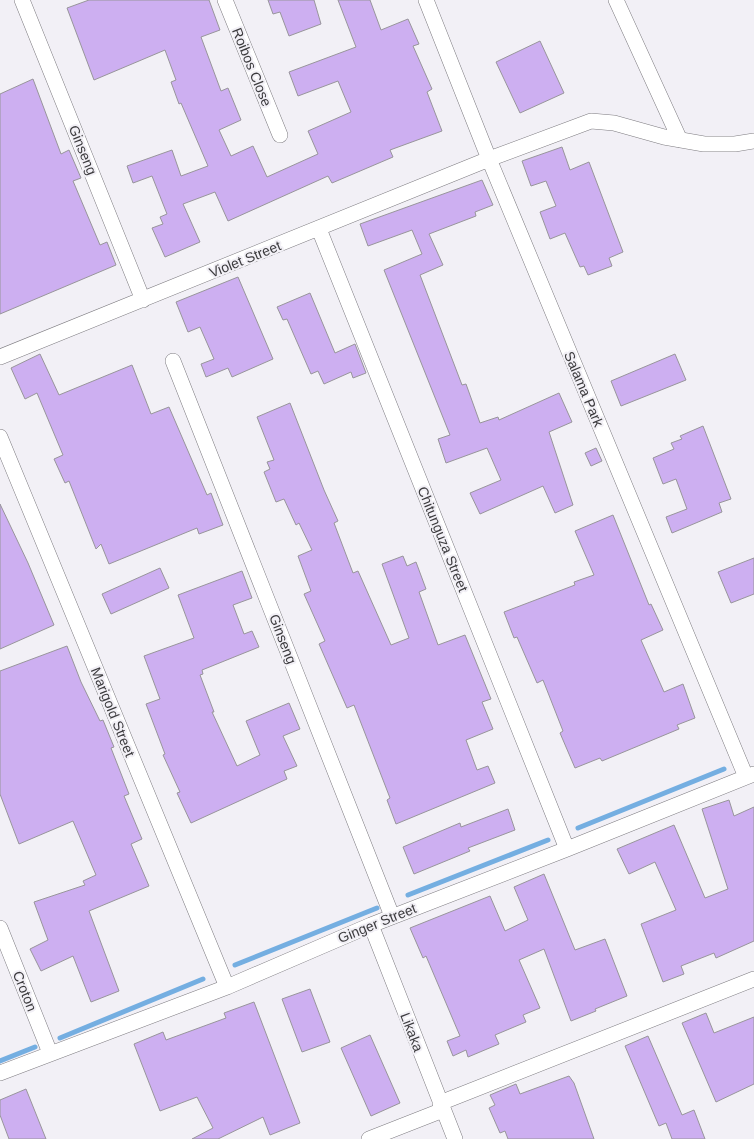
<svg xmlns="http://www.w3.org/2000/svg" width="754" height="1139" viewBox="0 0 754 1139" font-family="Helvetica,sans-serif">
<rect width="100%" height="100%" fill="#f2f0f6"/>
<g fill="none" stroke-linecap="round" stroke-linejoin="round">
<path stroke="#74aee1" stroke-width="5" d="M578,828L724,769
M408,895L548,840
M235,965L377,908
M60,1038L203,979
M0,1061L35,1047"/>
</g>
<path fill="#cdaff1" stroke="#98959b" d="M89,0H209L220,30L201,37L221,91L228,88L241,120L219,130L231,156L253,146L267,177L318,154L308,131L351,112L338,81L298,96L289,72L356,47L338,0H370L381,30L408,19L419,44L413,46L432,89L427,92L442,131L390,150L393,157L332,183L328,176L228,221L215,192L183,204L200,242L165,257L152,228L163,224L160,217L167,214L152,176L133,183L127,166L172,150L181,176L208,166L181,103L179,104L171,82L176,80L165,50L94,80L67,8Z
M268,0H314L321,24L289,36L280,12L273,14Z
M540,41L564,93L520,113L496,62Z
M33,79L61,154L69,150L81,178L73,181L100,245L107,242L116,265L0,314V94Z
M562,147L570,170L589,162L623,252L609,258L612,266L588,275L584,266L580,267L565,233L550,239L540,212L556,206L546,181L531,186L522,161Z
M482,180L493,205L475,212L476,216L429,234L443,265L420,275L462,385L466,384L480,423L498,417L499,420L559,393L572,422L549,432L573,505L555,513L543,486L480,514L470,493L501,480L487,448L446,463L438,439L450,435L384,270L422,254L412,230L368,246L360,224Z
M238,277L273,359L232,377L228,368L206,377L201,364L214,359L200,327L188,332L176,302Z
M310,293L335,353L355,344L366,373L353,378L351,372L324,384L318,371L311,374L287,319L283,320L277,307Z
M40,354L59,395L132,365L151,414L169,407L207,495L211,493L223,525L199,534L197,528L109,564L101,544L96,549L69,481L65,483L54,459L63,455L37,393L25,399L11,368Z
M675,354L686,380L621,406L611,381Z
M290,403L324,490L338,521L334,523L353,573L358,571L391,645L409,638L382,564L403,556L407,566L416,562L426,589L419,592L438,645L465,635L491,699L482,702L493,729L466,740L477,770L488,766L495,783L396,824L387,800L390,798L354,705L347,708L319,644L325,641L304,594L311,591L298,556L312,550L299,523L296,525L284,499L276,502L264,472L270,469L267,462L274,460L257,417Z
M703,426L731,499L719,503L722,512L672,533L666,517L687,509L676,479L663,484L653,458L674,449L671,443L682,439L680,436Z
M596,448L602,461L591,466L585,453Z
M0,504L28,563L54,625L0,649Z
M613,515L649,605L651,604L663,630L641,640L664,692L683,684L695,718L677,725L679,729L602,761L600,758L575,768L560,733L563,731L543,680L537,683L517,637L514,638L504,612L575,585L574,582L594,575L575,531Z
M754,558V594L731,603L718,572Z
M160,568L169,588L111,614L102,594Z
M242,571L252,598L233,605L244,634L252,631L259,647L202,670L203,674L200,675L214,712H212L237,766L260,755L246,721L289,703L300,729L283,736L297,766L284,771L287,779L191,823L177,793L180,792L163,755L165,754L146,704L160,699L144,656L194,638L178,595Z
M67,646L81,682L100,721L103,720L114,747L111,748L129,794L124,796L142,839L131,844L149,886L89,911L119,991L91,1002L73,956L41,971L30,949L48,940L34,902L85,885L83,881L96,875L73,821L19,844L0,794V671Z
M729,800L734,816L754,807V941L716,958L714,953L681,966L684,974L663,982L641,924L676,910L655,862L629,874L617,849L674,825L705,898L728,889L702,809Z
M508,809L515,830L468,848L470,851L414,874L403,847L460,823L461,827Z
M544,874L575,950L605,939L627,996L595,1009L596,1011L571,1021L544,949L519,960L540,1008L523,1015L526,1022L495,1035L499,1044L468,1057L466,1050L453,1056L447,1041L460,1036L426,956L423,958L410,928L490,896L505,931L528,920L514,887Z
M310,989L330,1042L302,1052L282,999Z
M254,1002L300,1123L270,1135L263,1117L218,1139H192L213,1128L197,1097L160,1111L134,1044L163,1032L166,1040L226,1018L224,1013Z
M706,1013L714,1033L754,1017V1084L716,1102L682,1023Z
M370,1035L400,1103L371,1116L341,1048Z
M648,1036L682,1115L694,1110L705,1139H672L666,1123L659,1126L625,1046Z
M569,1076L574,1083L594,1139H508L505,1131L500,1133L489,1108L495,1105L490,1095L516,1084L520,1094Z
M26,1089L46,1139H9L0,1115V1100Z"/>
<g fill="none" stroke-linecap="round" stroke-linejoin="round">
<defs>
<path id="street" d="M22,0L143,300
M225,0L280,135
M426,0L489,159L746,777
M616,0L680,140
M319,229L567,849
M0,357L489,159L591,121L614,123L664,137L704,144H735L754,141
M173,361L392,916
M0,437L227,987
M371,925L455,1139
M0,928L50,1053
M0,1073L227,987L371,925L567,849L754,774
M440,1103L754,979
M369,1139L443,1110"/>
</defs>
<use href="#street" stroke="#7e7c81" stroke-width="16"/>
<use href="#street" stroke="#fff" stroke-width="15"/>
</g>
<g text-anchor="middle" dominant-baseline="central" stroke-width="4" stroke-linejoin="round" paint-order="stroke">
<g font-size="14" fill="#3c3b3e" stroke="#f2f0f6">
<text transform="translate(252 67) rotate(68)">Roibos Close</text>
<text transform="translate(83 150) rotate(68)">Ginseng</text>
<text transform="translate(245 259) rotate(-22)">Violet Street</text>
<text transform="translate(584 389) rotate(67)">Salama Park</text>
<text transform="translate(443 539) rotate(68)">Chitunguza Street</text>
<text transform="translate(283 639) rotate(69)">Ginseng</text>
<text transform="translate(113 712) rotate(68)">Marigold Street</text>
<text transform="translate(377 923) rotate(-22)">Ginger Street</text>
<text transform="translate(25 991) rotate(68)">Croton</text>
<text transform="translate(412 1032) rotate(69)">Likaka</text>
</g>
</g>
</svg>
